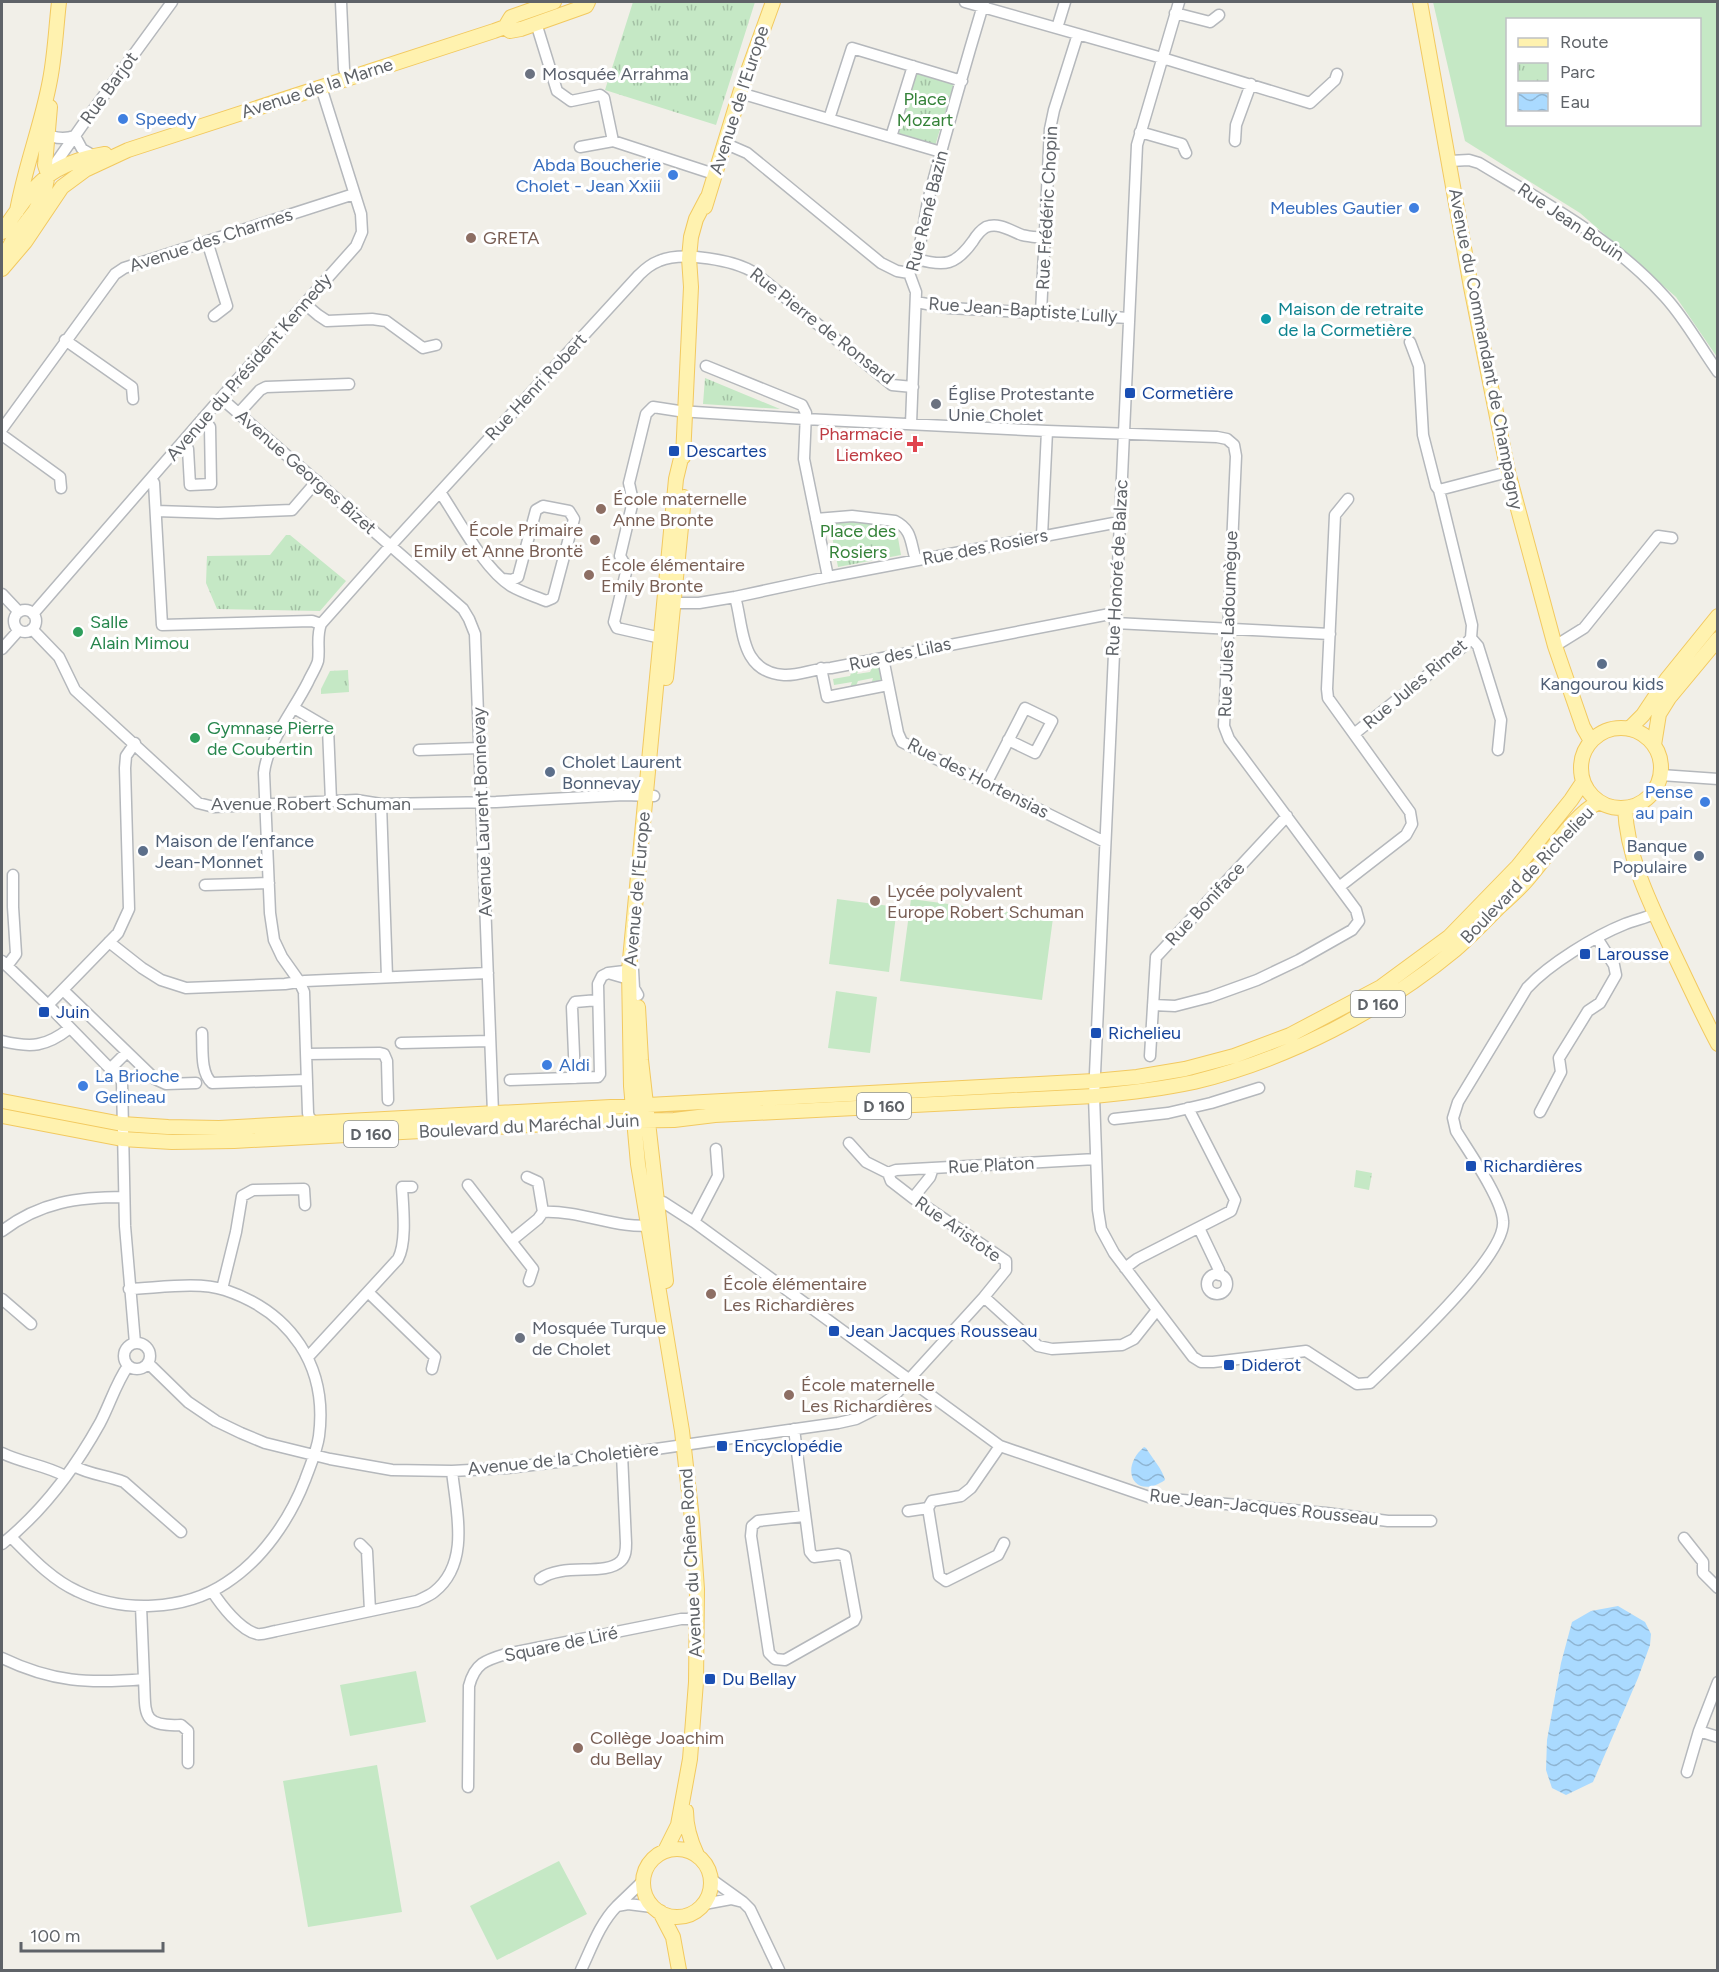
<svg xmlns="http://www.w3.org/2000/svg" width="1719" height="1972" viewBox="0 0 1719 1972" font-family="Figtree,sans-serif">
<defs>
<pattern id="park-tufts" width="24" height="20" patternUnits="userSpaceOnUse" patternTransform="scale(1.5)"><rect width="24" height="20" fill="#c5e8c5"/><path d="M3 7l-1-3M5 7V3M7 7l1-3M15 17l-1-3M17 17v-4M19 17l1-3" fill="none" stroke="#a3c0a4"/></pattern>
<pattern id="water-waves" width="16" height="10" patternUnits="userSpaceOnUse" patternTransform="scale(1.5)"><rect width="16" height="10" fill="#aadaff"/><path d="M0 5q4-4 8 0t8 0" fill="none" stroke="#8eb4d2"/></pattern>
</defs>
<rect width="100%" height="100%" fill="#f1efe8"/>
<path fill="#c5e8c5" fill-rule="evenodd" d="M1433,2H1717V357L1676,297L1580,213L1465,141ZM1508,20H1700V124H1508Z
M878,663L882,683L871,685L873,678L858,681L855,688L849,690L852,682L834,685L833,679L850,676L853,668L860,667L857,674L870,672L874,664Z
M837,899L897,907L889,972L829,964Z
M911,899L1053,918L1042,1000L900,981Z
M836,991L877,997L870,1053L828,1048Z
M416,1671L426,1722L350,1736L340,1685Z
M377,1765L402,1912L308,1927L283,1781Z
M559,1861L587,1914L497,1960L470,1906Z"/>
<path fill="url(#park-tufts)" d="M633,2H755L716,125L605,90Z
M915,72L954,83L935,146L897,135Z
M705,378L780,409L703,404Z
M856,520L890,524L897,532L901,555L838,567L829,521Z
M286,535H290L346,581L320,611L217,609L206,583L207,556L270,555Z
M348,670L349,692L321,694V689L330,671Z
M1356,1170L1372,1173L1369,1190L1354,1187Z"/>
<path fill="url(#water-waves)" d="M1144,1447L1146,1448C1152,1458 1163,1470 1165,1480C1135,1501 1118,1469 1144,1447Z
M1618,1606L1645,1622L1651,1634L1650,1645L1638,1678L1593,1782L1566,1795L1552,1788L1546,1770L1547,1740L1561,1663L1572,1622L1591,1611Z"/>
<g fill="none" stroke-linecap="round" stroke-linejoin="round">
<defs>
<path id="minor" d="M341,2L344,69L347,78
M965,2L1169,60L1310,103L1335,80L1337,74
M1179,2L1137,145L1094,1096L1098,1210L1101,1229L1114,1253L1193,1357L1201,1362H1213L1306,1351L1357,1384L1370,1383C1397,1357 1507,1256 1503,1221C1502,1199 1469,1152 1456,1131L1453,1118L1458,1102L1527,988C1549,964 1595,936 1625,924C1635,920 1646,918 1656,913
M1175,13L1210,22L1219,15
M536,23L557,91L571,101L600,95L604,98L613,141
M1057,28L1065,2
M740,93L941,152
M829,119L852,48L962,81
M41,132C52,138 63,140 75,136L82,149L94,156
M1140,132L1182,144L1186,153
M891,137L913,66
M1235,141L1236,125L1251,84
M724,143L747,153L881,263L897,271L909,273
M580,147L613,141L714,174
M1450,161L1469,160L1479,163C1545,203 1613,239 1665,297C1686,320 1700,347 1718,372
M48,174L86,120L172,2
M207,241L227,306L214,316
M917,259C945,267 956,265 973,241C976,236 981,230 986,227C999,222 1011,231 1022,235C1030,237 1037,237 1045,238
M909,273C923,249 923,220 930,193C947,129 965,65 984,2
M909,273L916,292L911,424
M916,302L949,308L1129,318
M305,304L318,315L327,321L372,319L386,321L423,348L436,345
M1041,313L1050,129L1054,110L1078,34
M65,340L132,387L133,399
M1410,342L1419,366L1423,435L1436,486L1439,490
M706,366L802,405L806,413L804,459L828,577
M221,398L463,609L469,619L475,634L493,1113
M238,414L260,390L266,387L349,384
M2,429L115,274L124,268L354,194
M2,435L60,477L61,488
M184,442L188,449L190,485L211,484L210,427L203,418
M151,479L154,483L162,625L312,621L321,624
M440,492C459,520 483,568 511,586C521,592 534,596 546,601L553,598L574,519L569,511L543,506L536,510L518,577L512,580L503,579
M156,511L218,513L292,510L317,481
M816,519L852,516L895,521C913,530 910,543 916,560
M1042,536L1047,431
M2,594L19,612
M735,597C744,627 739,672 784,675C799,676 815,668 831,668L1115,613
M674,603H699L735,597L828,577L1119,522
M14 621a11 11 0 1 1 22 0a11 11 0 1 1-22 0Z
M33,614L212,408L356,246L362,232L361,214L321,87
M1115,623L1330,634
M32,629L59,657L75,690L198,803L214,807L356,800L381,804L496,802L624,795L654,796
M661,638L617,628L614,622L627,568L620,556L633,501L629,483L646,414L653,407L679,411L805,419L1047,431L1217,437L1227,439L1234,445L1236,456L1224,726L1229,739L1356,910L1359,921L1352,930L1299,960L1257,980L1210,997L1175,1006L1153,1005
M1471,638L1478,646L1501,720L1498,750
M1555,646L1584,628L1658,536L1672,538
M2,649L19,630
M883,658L898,733L902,742L1105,842
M821,668L827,697L888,685
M294,708L328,728L331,801
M1354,734L1464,646L1471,638L1472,625L1439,490L1508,472
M419,750L480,748
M1661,775L1718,779
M986,784L1025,708L1052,721L1035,753L1008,740
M381,804L387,977
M205,885L269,883
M1339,887L1406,835L1412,824L1410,812L1328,698L1327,689L1335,515L1348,499
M109,942L142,968L161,980L186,988L285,984L305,981L488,973
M2,961L48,1005L122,1081L125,1226L135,1343
M7,966L16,954L13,907V875
M629,979L608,973L633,970L634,988L638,995
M63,990L155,1079L166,1084L196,1083
M48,1005L118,933L129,909L125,768L126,756L135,743
M202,1033C203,1048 200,1073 212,1083L307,1080
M2,1041C31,1048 46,1047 70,1028
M401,1043L490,1041
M307,1054L380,1053L384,1054L387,1061L388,1100
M1150,1056L1156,957L1287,816
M111,1068L127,1052
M575,1078L572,1007L575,1002L598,1000
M510,1080L598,1077L600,1074L598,984L602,976L608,973
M1540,1112L1561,1072L1559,1058L1588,1011L1600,1003L1616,975L1614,965L1597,938
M1114,1119L1168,1113L1211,1103L1259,1088
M314,1122L309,1117L308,1113L304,992L299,981L282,957L274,940L270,913L264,773C267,743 294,710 308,682C311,675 316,668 318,661C320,649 316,637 321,624L384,553L639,275C645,269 651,264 659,261C683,251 734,260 755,273L892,385L913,387
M888,1173L896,1170L1096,1159
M527,1177L538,1182L543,1212C581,1210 618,1230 654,1225
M468,1185L511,1241L538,1219L543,1212
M913,1198L930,1177L933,1168
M651,1204L663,1202L694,1222L1000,1446L1149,1497L1326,1513L1388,1521H1431
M694,1222L718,1176L716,1149
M1199,1228L1219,1270V1275
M2,1231C40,1202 78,1197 124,1197
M511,1241L533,1269L529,1281
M1125,1268L1137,1259L1231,1211L1235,1200L1188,1108
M1207 1284a10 10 0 1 1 20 0a10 10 0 1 1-20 0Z
M222,1289L236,1232L242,1196L253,1190L304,1189L305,1205
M369,1293L435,1357L432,1369
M984,1297L1038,1346L1052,1349L1122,1345L1134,1339L1157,1310
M2,1299L31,1324
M124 1356a13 13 0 1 1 26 0a13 13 0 1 1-26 0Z
M308,1357L398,1259C407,1242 403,1207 402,1187H412
M148,1363L188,1402L216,1421L241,1433L265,1443L330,1459L392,1470L452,1471L507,1468L607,1456L838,1423L856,1419L872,1411L894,1396L984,1297L1006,1270V1261L913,1198L891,1181L888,1173L866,1162L849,1143
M794,1429L810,1552L814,1557L838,1554L845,1556L856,1617L854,1621L785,1660L775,1659L769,1653L751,1536L752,1526L758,1521L804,1516
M2,1453C22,1463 45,1465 65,1476
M74,1466C90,1475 107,1475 124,1482L181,1532
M928,1508L939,1576L946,1581L998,1555L1004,1543
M908,1511L928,1508L932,1501L961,1496L971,1488L1000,1446
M11,1537C31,1557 51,1579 77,1591C122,1613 184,1611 226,1583C262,1560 290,1519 305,1480C310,1466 317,1451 319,1436C328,1366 291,1312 225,1290C198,1281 158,1288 129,1289
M1684,1538L1703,1562V1573L1718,1588
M2,1544C42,1512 75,1468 100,1423C110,1404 116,1383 128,1366
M360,1544L367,1551L370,1611
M540,1579C563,1562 605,1577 621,1561C626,1556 626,1549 626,1543L622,1454
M212,1591C221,1605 240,1630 257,1634C262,1635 270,1632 276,1631L417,1601C423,1598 429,1596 434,1592C471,1563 456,1510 452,1471
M2,1658C52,1682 89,1684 144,1679L141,1606
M144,1679C146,1713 140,1727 181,1725L188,1731V1763
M1699,1731L1718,1737
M1687,1772L1699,1731L1718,1682
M468,1787L469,1686C475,1663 486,1660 506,1654L681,1619H697
M643,1881L617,1906L628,1904L652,1907
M743,1902L750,1909L779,1970
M704,1904L731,1899L743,1902L711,1879
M581,1970C591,1949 600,1923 617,1906"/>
<path id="major" d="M1420,2L1471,287L1508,472L1555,646L1583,727L1591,741
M505,27L510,31L521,29L586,6L588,2
M705,207L740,93L773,2
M17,211C25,166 42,124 50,80C55,54 56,28 59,2
M2,232C34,186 46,164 105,154
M4,257L14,238L35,211L44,194L48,174L45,165L50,107
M2,269L25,242L62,187L85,170L128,150L494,31L505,27L511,17L554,2
M683,457L691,287L689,258L691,237L696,219L707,198
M666,678L684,497
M1581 768a40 40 0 1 1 80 0a40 40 0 1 1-80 0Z
M1629,729L1643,715L1667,679L1718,616
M1654,745L1659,714L1669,698L1718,639
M1625,808C1627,859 1652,907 1673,952C1688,983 1702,1014 1718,1044
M638,1007L641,1060L666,1281
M2,1101L122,1124L168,1127L219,1128L1094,1081L1137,1077L1185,1069L1234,1056L1290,1035L1381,987L1449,937L1518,866L1571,800L1583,782
M2,1116L122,1139L172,1142L234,1141L605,1121L674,1120L715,1115L1094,1096C1128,1093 1161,1089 1194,1082C1289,1059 1381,1011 1456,949C1471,936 1485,921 1499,907C1510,897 1522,887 1531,875C1550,853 1574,814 1599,802
M686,1811C686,1827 690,1840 697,1855
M643 1883a34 34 0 1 1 68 0a34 34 0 1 1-68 0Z
M665,1851L678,1825L690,1759L696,1682L697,1589L692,1519L682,1431L638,1164L631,1086L629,970L676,479L683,450
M660,1912L673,1937L679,1970"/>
</defs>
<use href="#minor" stroke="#b5b8bc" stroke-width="13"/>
<use href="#major" stroke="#f2c960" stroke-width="16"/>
<use href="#minor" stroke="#fff" stroke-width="10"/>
<use href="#major" stroke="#fff2af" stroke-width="14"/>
</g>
<g fill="#6b7280" stroke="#fff" stroke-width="2">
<circle cx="530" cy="74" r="6"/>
<circle cx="936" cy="404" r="6"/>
<circle cx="520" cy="1338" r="6"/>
</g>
<g fill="#3f7fe0" stroke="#fff" stroke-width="2">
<circle cx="123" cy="119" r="6"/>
<circle cx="673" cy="175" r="6"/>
<circle cx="1414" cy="208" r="6"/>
<circle cx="1705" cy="802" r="6"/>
<circle cx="547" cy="1065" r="6"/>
<circle cx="83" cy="1086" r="6"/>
</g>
<g fill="#8d6e63" stroke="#fff" stroke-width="2">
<circle cx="471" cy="238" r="6"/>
<circle cx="601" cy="509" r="6"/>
<circle cx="595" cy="540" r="6"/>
<circle cx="589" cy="575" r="6"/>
<circle cx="875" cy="901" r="6"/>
<circle cx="711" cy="1294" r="6"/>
<circle cx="789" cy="1395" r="6"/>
<circle cx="578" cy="1748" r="6"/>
</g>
<circle fill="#0f9aa8" stroke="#fff" stroke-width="2" cx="1266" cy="319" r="6"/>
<g fill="#1a4fb4" stroke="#fff" stroke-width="2">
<rect x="1124" y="387" width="12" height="12" rx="3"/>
<rect x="668" y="445" width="12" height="12" rx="3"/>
<rect x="1579" y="948" width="12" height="12" rx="3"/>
<rect x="38" y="1006" width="12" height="12" rx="3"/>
<rect x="1090" y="1027" width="12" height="12" rx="3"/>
<rect x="1465" y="1160" width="12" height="12" rx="3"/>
<rect x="828" y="1325" width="12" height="12" rx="3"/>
<rect x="1223" y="1359" width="12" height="12" rx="3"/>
<rect x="716" y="1440" width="12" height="12" rx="3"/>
<rect x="704" y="1673" width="12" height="12" rx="3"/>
</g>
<path fill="#e0444e" stroke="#fff" stroke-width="2" d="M912 435h6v6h6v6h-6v6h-6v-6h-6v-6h6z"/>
<g fill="#2e9e5b" stroke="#fff" stroke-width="2">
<circle cx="78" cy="632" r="6"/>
<circle cx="195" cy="738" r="6"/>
</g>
<g fill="#5c6f8a" stroke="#fff" stroke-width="2">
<circle cx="1602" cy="664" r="6"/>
<circle cx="550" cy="772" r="6"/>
<circle cx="143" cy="851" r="6"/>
<circle cx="1699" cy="856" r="6"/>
</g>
<g text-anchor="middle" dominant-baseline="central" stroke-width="6" stroke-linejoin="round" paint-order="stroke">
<g fill="#fff" stroke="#8f9295" stroke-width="1.5">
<rect x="1351" y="991" width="54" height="26" rx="4.5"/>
<rect x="857" y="1093" width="54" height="26" rx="4.5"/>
<rect x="344" y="1121" width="54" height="26" rx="4.5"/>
</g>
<g font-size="16" font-weight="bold" fill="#5f6368">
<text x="1378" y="1004">D 160</text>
<text x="884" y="1106">D 160</text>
<text x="371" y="1134">D 160</text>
</g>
<g font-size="18" fill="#5b616d" stroke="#fff" text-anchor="start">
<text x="542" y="74">Mosquée Arrahma</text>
<text x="948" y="394">Église Protestante<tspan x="948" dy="21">Unie Cholet</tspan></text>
<text x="532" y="1328">Mosquée Turque<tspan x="532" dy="21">de Cholet</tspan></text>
</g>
<g font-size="18" fill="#5f6368" stroke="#fff">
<text transform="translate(109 88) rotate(-54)">Rue Barjot</text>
<text transform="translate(317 88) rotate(-18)">Avenue de la Marne</text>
<text transform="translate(739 100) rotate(-72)">Avenue de l’Europe</text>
<text transform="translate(1047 208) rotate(-87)">Rue Frédéric Chopin</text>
<text transform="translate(927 211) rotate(-76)">Rue René Bazin</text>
<text transform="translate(1571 222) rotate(34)">Rue Jean Bouin</text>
<text transform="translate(211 240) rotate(-18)">Avenue des Charmes</text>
<text transform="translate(1023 310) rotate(4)">Rue Jean-Baptiste Lully</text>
<text transform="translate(822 326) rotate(38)">Rue Pierre de Ronsard</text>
<text transform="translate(1486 349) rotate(79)">Avenue du Commandant de Champagny</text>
<text transform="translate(249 367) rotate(-49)">Avenue du Président Kennedy</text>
<text transform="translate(536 387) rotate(-47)">Rue Henri Robert</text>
<text transform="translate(306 472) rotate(41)">Avenue Georges Bizet</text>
<text transform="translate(985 547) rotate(-11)">Rue des Rosiers</text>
<text transform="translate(1117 568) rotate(-87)">Rue Honoré de Balzac</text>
<text transform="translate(1228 624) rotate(-88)">Rue Jules Ladoumègue</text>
<text transform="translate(900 654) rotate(-12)">Rue des Lilas</text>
<text transform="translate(1415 684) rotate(-40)">Rue Jules Rimet</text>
<text transform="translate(978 778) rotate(27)">Rue des Hortensias</text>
<text x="311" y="804">Avenue Robert Schuman</text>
<text transform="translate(482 812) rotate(-92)">Avenue Laurent Bonnevay</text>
<text transform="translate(1527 875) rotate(-46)">Boulevard de Richelieu</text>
<text transform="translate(637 889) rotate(-85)">Avenue de l’Europe</text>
<text transform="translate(1205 904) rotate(-47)">Rue Boniface</text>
<text transform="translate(529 1126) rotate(-3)">Boulevard du Maréchal Juin</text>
<text transform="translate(991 1165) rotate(-3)">Rue Platon</text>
<text transform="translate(958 1229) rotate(35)">Rue Aristote</text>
<text transform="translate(563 1459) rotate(-6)">Avenue de la Choletière</text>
<text transform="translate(1264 1507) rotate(6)">Rue Jean-Jacques Rousseau</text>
<text transform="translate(691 1563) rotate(-93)">Avenue du Chêne Rond</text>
<text transform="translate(561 1644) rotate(-12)">Square de Liré</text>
</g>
<g font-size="18" fill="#348238" stroke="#fff">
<text x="925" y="99">Place<tspan x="925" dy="21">Mozart</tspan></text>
<text x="858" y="531">Place des<tspan x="858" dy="21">Rosiers</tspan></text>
</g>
<g font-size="18" fill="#366cbe" stroke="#fff" text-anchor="start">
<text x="135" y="119">Speedy</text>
<text x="661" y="165" text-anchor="end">Abda Boucherie<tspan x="661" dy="21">Cholet - Jean Xxiii</tspan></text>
<text x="1402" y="208" text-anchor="end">Meubles Gautier</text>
<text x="1693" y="792" text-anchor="end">Pense<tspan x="1693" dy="21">au pain</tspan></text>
<text x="559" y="1065">Aldi</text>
<text x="95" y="1076">La Brioche<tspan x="95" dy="21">Gelineau</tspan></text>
</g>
<g font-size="18" fill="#785e54" stroke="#fff" text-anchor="start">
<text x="483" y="238">GRETA</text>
<text x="613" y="499">École maternelle<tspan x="613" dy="21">Anne Bronte</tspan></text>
<text x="583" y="530" text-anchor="end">École Primaire<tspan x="583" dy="21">Emily et Anne Brontë</tspan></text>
<text x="601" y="565">École élémentaire<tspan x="601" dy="21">Emily Bronte</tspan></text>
<text x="887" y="891">Lycée polyvalent<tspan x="887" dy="21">Europe Robert Schuman</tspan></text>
<text x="723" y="1284">École élémentaire<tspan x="723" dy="21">Les Richardières</tspan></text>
<text x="801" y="1385">École maternelle<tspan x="801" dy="21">Les Richardières</tspan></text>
<text x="590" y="1738">Collège Joachim<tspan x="590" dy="21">du Bellay</tspan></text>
</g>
<g font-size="18" fill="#0d838f" stroke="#fff" text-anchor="start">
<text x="1278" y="309">Maison de retraite<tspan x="1278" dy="21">de la Cormetière</tspan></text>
</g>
<g font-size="18" fill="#164399" stroke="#fff" text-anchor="start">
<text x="1142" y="393">Cormetière</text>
<text x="686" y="451">Descartes</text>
<text x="1597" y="954">Larousse</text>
<text x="56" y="1012">Juin</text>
<text x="1108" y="1033">Richelieu</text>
<text x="1483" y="1166">Richardières</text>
<text x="846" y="1331">Jean Jacques Rousseau</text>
<text x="1241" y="1365">Diderot</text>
<text x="734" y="1446">Encyclopédie</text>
<text x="722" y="1679">Du Bellay</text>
</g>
<g font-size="18" fill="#be3a42" stroke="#fff" text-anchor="end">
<text x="903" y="434">Pharmacie<tspan x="903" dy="21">Liemkeo</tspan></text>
</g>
<g font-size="18" fill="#27864d" stroke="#fff" text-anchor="start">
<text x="90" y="622">Salle<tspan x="90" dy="21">Alain Mimou</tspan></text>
<text x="207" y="728">Gymnase Pierre<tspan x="207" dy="21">de Coubertin</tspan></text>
</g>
<g font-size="18" fill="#4e5e75" stroke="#fff" text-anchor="start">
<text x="1602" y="684" text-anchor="middle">Kangourou kids</text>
<text x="562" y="762">Cholet Laurent<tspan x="562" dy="21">Bonnevay</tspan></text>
<text x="155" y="841">Maison de l’enfance<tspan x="155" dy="21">Jean-Monnet</tspan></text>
<text x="1687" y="846" text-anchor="end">Banque<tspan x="1687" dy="21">Populaire</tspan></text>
</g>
</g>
<rect width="1719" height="1972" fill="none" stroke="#5f6368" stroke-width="6"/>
<rect x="1506" y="18" width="195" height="108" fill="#ffffff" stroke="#bfc1c3" stroke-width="1.5"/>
<rect x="1518" y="38" width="30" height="9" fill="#fff2af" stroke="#bfc1c3" stroke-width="1.5"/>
<text x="1560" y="48" font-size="18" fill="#5f6368">Route</text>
<rect x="1518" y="63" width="30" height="18" fill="url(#park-tufts)" stroke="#bfc1c3" stroke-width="1.5"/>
<text x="1560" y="78" font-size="18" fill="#5f6368">Parc</text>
<rect x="1518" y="93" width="30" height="18" fill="url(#water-waves)" stroke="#bfc1c3" stroke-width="1.5"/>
<text x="1560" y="108" font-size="18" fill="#5f6368">Eau</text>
<path d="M21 1942v9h142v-9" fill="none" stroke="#5f6368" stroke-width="3"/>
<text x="30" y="1942" font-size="18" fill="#5f6368" stroke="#ffffff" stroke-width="4.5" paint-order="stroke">100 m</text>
</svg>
